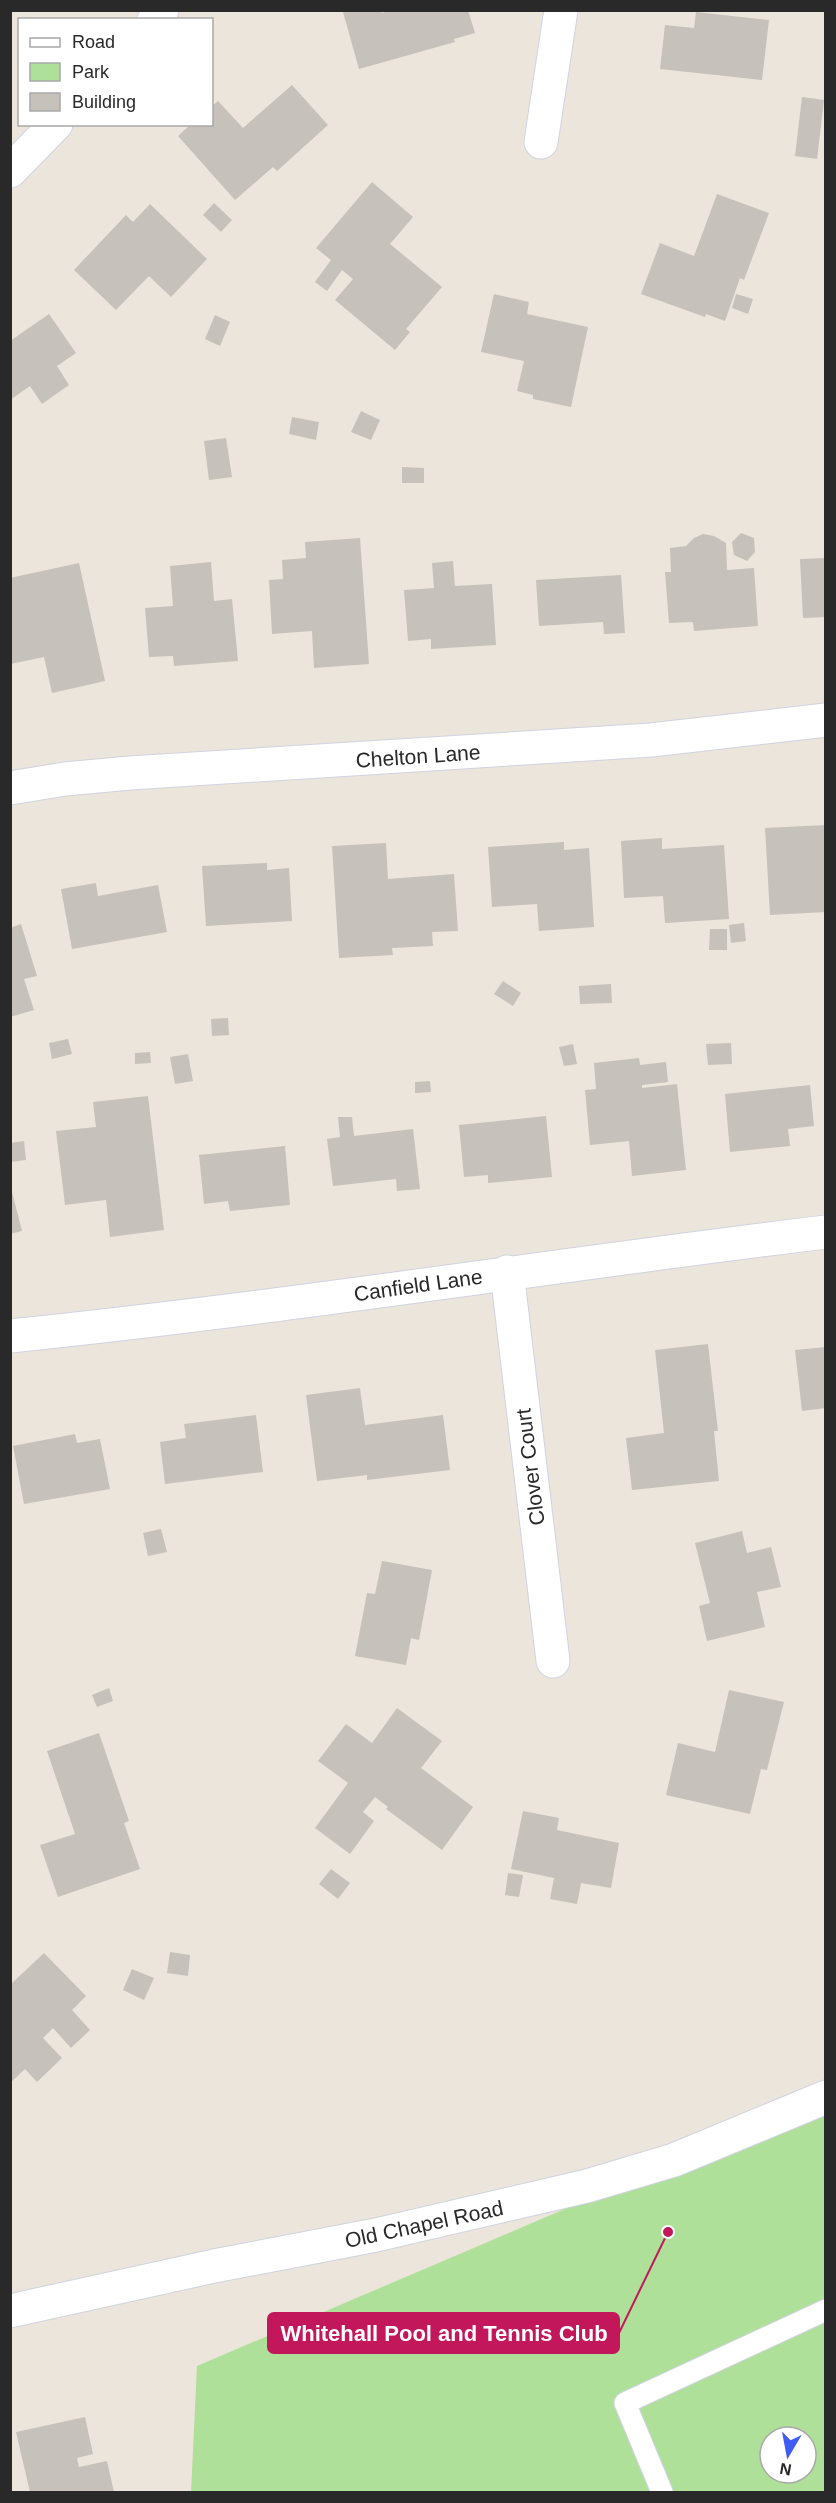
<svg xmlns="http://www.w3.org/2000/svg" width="836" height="2503" viewBox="0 0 836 2503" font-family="Arial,sans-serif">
<rect width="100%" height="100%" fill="#ebe5db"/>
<path fill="#afe099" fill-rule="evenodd" d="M825,2098V2492H191L197,2366ZM770,2437H806V2473H770Z"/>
<path fill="#c6c1bb" d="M348,10H381L382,13L390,10H468L475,33L454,39L455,42L359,69L343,12Z
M696,12L769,20L762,80L660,69L665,25L694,28Z
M292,85L328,125L277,171L273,167L235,200L178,136L191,124H212V106L218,101L243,128Z
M802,97L824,100L817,159L795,156Z
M372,182L413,217L390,244L442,287L406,329L410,332L395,350L335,300L353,279L342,270L327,291L315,282L331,260L316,248Z
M717,194L769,213L744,280L740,278L725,321L706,314L705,317L641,294L660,243L694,256Z
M214,203L232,220L221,232L203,215Z
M150,204L207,259L171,297L149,276L116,310L74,270L126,215L133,222Z
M494,294L529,302L527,314L588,327L571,407L533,399V395L517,391L524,361L481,352Z
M736,294L753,299L748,314L732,308Z
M49,314L76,353L57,366L69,385L42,404L30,386L10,400V341Z
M215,315L230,322L220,346L205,339Z
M361,411L380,420L371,440L351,432Z
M292,417L319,422L316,440L289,434Z
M226,438L232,477L209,480L204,441Z
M402,467L424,468V483H402Z
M741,533L754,538L755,552L747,561L734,555L732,542Z
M703,534L714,536L726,543L727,570L754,568L758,626L694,631L693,622L669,623L665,572H671L670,548L686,546L694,538Z
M360,538L369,664L314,668L312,631L272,634L269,580L283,579L282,560L306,558L305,542Z
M826,558V617L803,618L800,559Z
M453,561L455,586L492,584L496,645L431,649V639L408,641L404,590L434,588L432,563Z
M211,562L214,601L232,599L238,661L174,666L173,656L149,657L145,608L173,606L170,566Z
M79,563L105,681L52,693L44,657L10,664V578Z
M621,575L625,633L604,634L603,622L539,626L536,580Z
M826,825V912L770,915L765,828Z
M662,838V849L724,845L729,919L665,923L663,896L624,898L621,841Z
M564,842V850L589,848L594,927L539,931L537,904L492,907L488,847Z
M386,843L388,879L454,874L458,931L432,932L433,946L392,948L393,955L339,958L332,846Z
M267,863V870L289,868L292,921L206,926L202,866Z
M96,883L98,896L158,885L167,932L72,949L61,889Z
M744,923L746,941L731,943L729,925Z
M21,924L37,976L24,979L34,1010L10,1017V928Z
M710,929H727V950H709Z
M503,981L521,993L513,1006L494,994Z
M611,984L612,1003L580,1004L579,986Z
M228,1018L229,1035L212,1036L211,1019Z
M68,1039L72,1054L52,1059L49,1043Z
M731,1043L732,1064L708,1065L706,1044Z
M573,1044L577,1064L564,1066L559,1047Z
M150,1052L151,1063L135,1064V1053Z
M188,1054L193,1081L175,1084L170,1057Z
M639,1058L640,1065L666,1062L668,1082L642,1085V1088L677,1084L686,1170L632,1176L629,1141L590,1145L585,1090L596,1089L594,1063Z
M430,1081L431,1092L415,1093V1082Z
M810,1085L814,1126L788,1129L790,1146L730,1152L725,1094Z
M148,1096L164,1230L110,1237L106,1200L65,1205L56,1131L96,1127L93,1102Z
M546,1116L552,1177L488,1183V1175L464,1177L459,1125Z
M338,1117H352L354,1136L413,1129L420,1189L397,1191L396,1179L333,1186L327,1139L340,1137Z
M24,1141L26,1160L10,1162V1143Z
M285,1146L290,1205L230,1211L228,1201L204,1204L199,1155Z
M10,1184L22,1231L10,1234Z
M708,1344L718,1431H714L719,1481L632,1490L626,1438L664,1433L655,1350Z
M826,1347V1408L802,1411L795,1350Z
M360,1388L365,1425L443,1415L450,1470L367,1480V1475L317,1481L306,1395Z
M256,1415L263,1472L165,1484L160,1442L186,1438L184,1424Z
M75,1434L77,1443L100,1439L110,1489L24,1504L13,1446Z
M161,1529L167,1552L148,1556L143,1533Z
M742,1531L747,1553L771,1547L781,1587L757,1592L765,1627L707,1641L699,1606L710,1603L695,1543Z
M382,1561L432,1570L419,1640L411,1638L406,1665L355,1656L367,1593L375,1594Z
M109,1688L113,1701L97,1707L92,1695Z
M729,1690L784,1702L767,1770L761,1769L750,1814L666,1795L678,1743L715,1752Z
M397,1708L442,1741L421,1768L473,1807L442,1850L386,1809L388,1807L375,1797L363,1812L374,1821L350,1854L315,1828L348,1783L318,1761L346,1724L372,1743Z
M99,1733L129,1821L124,1823L140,1869L58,1897L40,1845L75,1834L47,1751Z
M523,1811L559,1818L557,1830L619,1843L611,1888L581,1883L577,1904L550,1899L554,1878L511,1869Z
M331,1869L350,1883L338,1899L319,1884Z
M508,1873L523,1875L519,1897L505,1895Z
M170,1952L190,1955L188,1976L167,1973Z
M44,1953L86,1996L72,2010L90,2030L71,2048L53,2028L43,2038L62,2058L37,2082L25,2069L10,2083V1985Z
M132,1969L154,1978L144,2000L123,1990Z
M85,2417L93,2454L77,2458L79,2467L107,2461L114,2492H30L16,2432Z"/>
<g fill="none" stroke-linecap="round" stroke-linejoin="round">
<defs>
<path id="service" d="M662,2492L625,2403L826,2310"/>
<path id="minor" d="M154,20L162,10
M541,142L561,10
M10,171L56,124
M10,788L65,779L130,773L651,740L826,720
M507,1272L553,1661
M10,1336C283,1308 554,1265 826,1232"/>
<path id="tertiary" d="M10,2311L214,2266L376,2235L587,2186L674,2160L826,2097"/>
</defs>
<use href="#service" stroke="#d0d3e2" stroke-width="23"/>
<use href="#minor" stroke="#d0d3e2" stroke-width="35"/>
<use href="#tertiary" stroke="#d0d3e2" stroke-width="35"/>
<use href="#service" stroke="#fff" stroke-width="21"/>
<use href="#minor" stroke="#fff" stroke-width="33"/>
<use href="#tertiary" stroke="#fff" stroke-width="33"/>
</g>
<g text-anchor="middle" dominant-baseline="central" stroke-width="4.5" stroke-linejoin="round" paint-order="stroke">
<g font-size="21" fill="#292929" stroke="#fff">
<text transform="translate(418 756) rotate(-4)">Chelton Lane</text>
<text transform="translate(418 1285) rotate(-8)">Canfield Lane</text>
<text transform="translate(530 1467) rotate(-97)">Clover Court</text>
<text transform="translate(424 2224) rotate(-12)">Old Chapel Road</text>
</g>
</g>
<path fill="none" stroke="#c2185b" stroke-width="2" d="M668 2232L619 2333"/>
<circle fill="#c2185b" stroke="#fff" stroke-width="2" cx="668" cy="2232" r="6"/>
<rect fill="#c2185b" stroke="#c2185b" stroke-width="2" x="268" y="2313" width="351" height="40" rx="6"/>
<g font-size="22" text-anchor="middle" font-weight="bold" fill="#fff">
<text x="444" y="2341">Whitehall Pool and Tennis Club</text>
</g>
<rect width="836" height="2503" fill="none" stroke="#292929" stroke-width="24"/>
<rect x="18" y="18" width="195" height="108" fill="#ffffff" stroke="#a9a9a9" stroke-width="1.5"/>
<rect x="30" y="38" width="30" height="9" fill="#ffffff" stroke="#a9a9a9" stroke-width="1.5"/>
<text x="72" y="48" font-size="18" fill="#292929">Road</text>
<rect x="30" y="63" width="30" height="18" fill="#afe099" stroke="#a9a9a9" stroke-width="1.5"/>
<text x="72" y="78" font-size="18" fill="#292929">Park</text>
<rect x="30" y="93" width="30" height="18" fill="#c6c1bb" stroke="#a9a9a9" stroke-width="1.5"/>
<text x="72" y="108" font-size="18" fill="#292929">Building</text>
<g transform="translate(788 2455) rotate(190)"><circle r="28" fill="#ffffff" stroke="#a9a9a9" stroke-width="1.5"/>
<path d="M0-4.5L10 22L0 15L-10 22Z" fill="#3f5cf4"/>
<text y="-9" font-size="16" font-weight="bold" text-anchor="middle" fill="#292929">N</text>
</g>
</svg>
